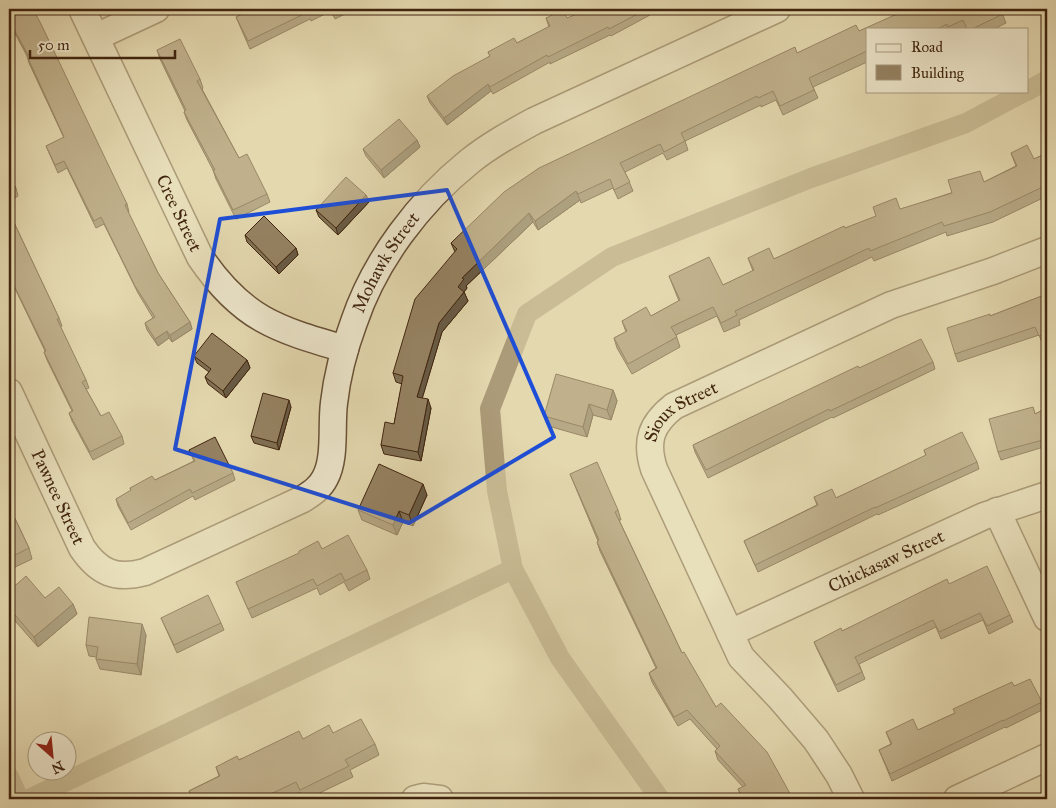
<svg xmlns="http://www.w3.org/2000/svg" width="1056" height="808" viewBox="0 0 1056 808" font-family="'IM FELL Great Primer',serif">
<rect width="100%" height="100%" fill="#e4d8af"/>
<filter id="stains"><feTurbulence type="fractalNoise" baseFrequency=".004" numOctaves="4"/><feColorMatrix values="0 0 0 0 .2 0 0 0 0 .09 0 0 0 0 .02 0 0 0 .5 -.17"/></filter>
<radialGradient id="worn" r=".72"><stop offset=".6" stop-color="#630" stop-opacity="0"/><stop offset="1" stop-color="#630" stop-opacity=".3"/></radialGradient>
<g fill="none" stroke-linecap="round" stroke-linejoin="round">
<path stroke="#ac9b79" stroke-width="20" d="M1027,91L1047,80
M513,569L497,491L490,409L527,314L612,257L811,178L966,123L1026,91
M9,777L19,799
M29,799L513,569L560,658L660,799"/>
<defs>
<g id="minor">
<path id="s1" d="M82,9L200,257C242,319 276,329 345,349"/>
<path d="M96,37L156,9"/>
<path id="s2" d="M9,392L82,548C99,573 116,580 145,572L303,499C312,493 320,488 325,478C336,458 331,426 334,403C337,376 344,349 354,322C375,260 419,202 470,161C490,145 512,133 534,121L777,9"/>
<path d="M997,511L1047,618"/>
<path id="s3" d="M730,633L984,516L1047,495"/>
<path d="M415,799L423,797L440,799"/>
<path id="s4" d="M851,799L839,775L816,740L780,698L741,657L654,469C645,441 651,424 674,406L891,305L993,271L1047,250"/>
<path d="M957,799L1047,757"/>
</g>
</defs>
<use href="#minor" stroke="#695237" stroke-width="29"/>
<use href="#minor" stroke="#ede6cb" stroke-width="26"/>
</g>
<path fill="#807054" stroke="#40250f" d="M9,9L127,204L129,212H128L158,273L190,322L192,329L172,342L169,338L158,346L147,330L145,323L153,318L138,293L104,224L96,228L67,168L58,173L46,146L64,138L29,63L27,56L9,22Z
M253,9H355L335,19L331,11L311,21L310,19L250,49L236,17Z
M589,9H648L650,15L611,36L610,35L550,64V62L493,94L491,91L447,125L430,103L427,96L490,56L488,52L517,43L549,27L546,18H567L577,15Z
M919,9H1011L1002,13L1006,23L994,29H867V62L813,87L818,98L783,115L776,100L761,107V105L685,141L688,150L667,160L663,153L625,172L633,191L618,199L613,188L581,203L580,200L538,230L533,222L466,286L467,288L464,292L468,301L442,332L422,398L431,408L421,461L384,454L381,445L394,424L402,384L396,382L393,373L455,252L451,243L797,53L911,13Z
M157,50L200,79L203,88L202,89L239,158L267,194L270,202L236,219L216,179L213,170L187,120L184,112L185,111L160,59Z
M417,140L420,147L384,178L366,156L363,149Z
M1011,153L1034,159L1047,153V196L993,222L947,236L946,232L874,261L872,257L739,320L740,325L724,332L717,316L676,335L680,347L632,374L617,348L614,338L626,332L622,321L651,316L679,301L669,276L723,285L753,271L748,258L774,259L845,228L984,182L1016,166Z
M9,176L16,188L18,196L9,202Z
M366,195L369,202L338,235L319,217L316,210Z
M9,212L59,318L62,326L60,327L86,380L89,388L86,389L101,416L122,436L124,444L93,460L72,421L69,413L72,411L47,360L44,352L45,351L9,276Z
M245,235L296,248L298,255L279,274L247,242Z
M1047,294V343L1043,345L1039,335L958,362L955,354L990,316Z
M194,356L247,360L250,368L226,398L208,384L205,377L209,372L197,363Z
M933,362L935,369L833,418L832,417L708,478L695,452L693,445L859,368Z
M613,390L617,401L611,420L593,415L587,437L548,426L544,416Z
M291,407L279,450L254,443L251,436Z
M1033,407L1035,414L1047,408V446L1001,460L998,452Z
M189,450L233,473L235,480L195,500L193,496L131,530L118,506L116,499L131,491L130,488L155,480L194,461Z
M924,450L977,462L979,469L878,515L877,514L758,572L744,541L817,505L814,497L836,498L926,456Z
M570,474L618,510L621,520H619L682,653L716,707L793,799H742L738,789L743,787L718,760L715,751L717,749L690,719L678,726L652,682L649,673L656,668L600,551L597,542L598,541Z
M427,495L413,526L403,522L397,535L362,520L358,510Z
M9,506L29,548L32,559L9,570Z
M322,549L367,570L370,579L349,591L344,582L320,595L317,588L252,618L236,582Z
M949,584L1010,615L1013,622L989,634L983,620L941,639L936,627L859,664L865,679L838,692L817,649L814,642L842,631Z
M9,591L73,604L77,614L38,647L9,614Z
M161,618L221,623L224,630L177,653Z
M146,635L141,675L100,669L96,659L97,657L89,656L86,645Z
M1014,686L1042,702L1044,709L1006,728L1005,727L892,781L879,750L891,744L886,732L918,730Z
M333,733L375,744L379,755L350,770L353,777L307,799H304L300,792L286,799H192L189,791L219,776L216,767L303,739Z"/>
<path fill="#685b45" stroke="#40250f" d="M488,84L491,91L447,125L444,118Z
M417,140L420,147L384,178L381,170Z
M576,191L580,200L538,230L535,221Z
M366,195L369,202L338,235L336,228Z
M529,213L533,222L466,286L467,288L461,296L458,287L462,278Z
M296,248L298,255L279,274L276,267Z
M464,292L468,301L442,332L420,406L417,397L439,323Z
M190,322L192,329L172,342L170,335Z
M167,331L169,338L158,346L155,339Z
M247,360L250,368L226,398L223,391Z
M613,390L617,401L611,420L607,410Z
M428,399L431,408L421,461L418,452Z
M289,400L291,407L279,450L277,443Z
M589,404L593,415L587,437L583,427Z
M423,484L427,495L413,526L409,515Z
M399,511L403,522L397,535L393,525Z
M73,604L77,614L38,647L34,637Z
M142,624L146,635L141,675L137,664Z"/>
<path fill="#958262" stroke="#40250f" d="M9,9H33L41,24L127,204L125,205L158,273L190,322L170,335L167,331L155,339L145,323L155,317L135,286L101,217L94,221L64,161L55,165L46,146L64,137L27,56L28,55L9,20Z
M253,9H319L308,14V12L248,41L236,17Z
M331,9H338L332,12Z
M589,9H647L609,29L608,27L548,57L547,55L490,87L488,84L444,118L427,96L453,76L490,56L488,52L514,38L517,43L550,26L546,18L563,10L567,18L577,14V15Z
M908,9H909L911,13L919,9H1000L1003,14L972,29H967L963,20L948,27L947,24L937,29H867V51L809,78L814,90L780,106L773,91L758,98L757,96L681,133L685,141L664,152L660,144L620,163L630,182L614,190L610,179L578,194L576,191L535,221L529,213L462,278L464,279L458,287L464,292L439,323L417,397L428,399L418,452L381,445L385,422L394,424L403,376L393,373L415,299L457,249L451,243L504,192L539,168L795,47L797,53L856,25L859,31Z
M180,39L200,79L197,81L239,158L247,154L267,194L233,210L213,170H215L184,112L186,110L157,50Z
M399,119L417,140L381,170L363,149Z
M1027,145L1034,159L1047,153V185L990,212L944,226L942,222L870,251L869,248L735,311L737,315L721,323L713,307L671,327L677,337L628,364L614,338L627,331L622,321L646,307L651,316L680,300L669,276L709,257L723,285L754,270L748,258L769,248L774,259L844,226L845,228L876,216L873,207L896,198L900,209L952,193L948,180L980,171L984,182L1017,166L1011,153Z
M9,176L16,188L9,192Z
M346,177L366,195L336,228L316,210Z
M9,212L59,318L57,319L86,380L82,382L101,416L109,412L122,436L90,452L69,413L73,411L44,352L46,351L9,275Z
M264,216L296,248L276,267L245,235Z
M1047,294V333L1039,336L1035,327L955,354L947,328L990,314V316Z
M212,333L247,360L223,391L205,377L211,369L194,356Z
M921,339L933,362L830,411L829,409L706,470L693,445L858,366L859,368Z
M556,374L613,390L607,410L589,404L583,427L544,416Z
M263,393L289,400L277,443L251,436Z
M1033,407L1035,414L1047,408V438L1043,440L998,452L989,419Z
M962,432L977,462L875,508V507L755,565L744,541L818,505L814,497L832,489L836,498L926,455L924,450Z
M215,437L233,473L192,493L190,489L128,523L116,499L131,490L130,488L152,476L155,480L195,461L189,450Z
M597,462L618,510L615,512L682,653L684,652L716,707L721,703L767,752L793,799H744L738,789L746,785L715,751L720,746L687,710L674,717L649,673L657,668L597,542L599,540L570,474Z
M379,464L423,484L409,515L399,511L393,525L358,510Z
M9,506L29,548L9,558Z
M348,535L367,570L345,581L341,573L317,586L313,579L248,609L236,582L299,553V551L318,541L322,549Z
M987,566L1010,615L987,626L980,613L939,632L933,620L855,657L862,672L836,685L814,642L841,628L842,631L947,579L949,584Z
M26,576L45,598L59,587L73,604L34,637L9,608V591Z
M208,595L221,623L174,645L161,618Z
M89,617L142,624L137,664L96,659L98,647L86,645Z
M1030,679L1042,702L1003,721V720L890,774L879,750L892,744L886,732L913,719L918,730L955,713L953,709L1012,682L1014,686Z
M361,719L375,744L345,760L349,766L300,790L296,782L260,799H194L189,791L220,776L216,767L237,756L239,760L299,731L303,739L329,725L333,733Z"/>
<path d="M0 0H1056V808H0ZM447,190L554,437L409,523L175,449L220,219Z" fill="#e4d8af" fill-opacity=".55" fill-rule="evenodd"/>
<path fill="none" stroke="#1d4ed8" stroke-width="4" stroke-linejoin="round" d="M447,190L554,437L409,523L175,449L220,219Z"/>
<g text-anchor="middle" dominant-baseline="central" stroke-width="4" stroke-linejoin="round" paint-order="stroke">
<g font-size="18" fill="#40250f" stroke="#ede6cb">
<text stroke="none"><textPath href="#s1" startOffset="226">Cree Street</textPath></text>
<text stroke="none"><textPath href="#s2" startOffset="678">Mohawk Street</textPath></text>
<text stroke="none"><textPath href="#s4" startOffset="461">Sioux Street</textPath></text>
<text stroke="none"><textPath href="#s2" startOffset="116">Pawnee Street</textPath></text>
<text stroke="none"><textPath href="#s3" startOffset="172">Chickasaw Street</textPath></text>
</g>
</g>
<rect width="1056" height="808" fill="none" stroke="#e4d8af" stroke-width="30"/>
<rect x="10" y="10" width="1036" height="788" fill="none" stroke="#40250f" stroke-width="2.5"/>
<rect x="15" y="15" width="1026" height="778" fill="none" stroke="#40250f"/>
<rect x="866" y="28" width="162" height="65" fill="#ede6cb" stroke="#a89980"/>
<rect x="876" y="44" width="25" height="8" fill="#ede6cb" stroke="#a89980"/>
<text x="911" y="52" font-size="15" fill="#40250f">Road</text>
<rect x="876" y="65" width="25" height="15" fill="#958262" stroke="#a89980"/>
<text x="911" y="78" font-size="15" fill="#40250f">Building</text>
<g transform="translate(52 756) rotate(153)"><circle r="24" fill="#ede6cb" stroke="#a89980"/>
<path d="M0-4L9 19L0 12L-9 19Z" fill="#8f2418"/>
<text y="-8" font-size="14" font-weight="bold" text-anchor="middle" fill="#40250f">N</text>
</g>
<path d="M30 50v8h145v-8" fill="none" stroke="#40250f" stroke-width="2.5"/>
<text x="38" y="50" font-size="15" fill="#40250f" stroke="#ede6cb" stroke-width="4" paint-order="stroke">50 m</text>
<rect width="100%" height="100%" filter="url(#stains)"/>
<rect width="100%" height="100%" fill="url(#worn)"/>
</svg>
